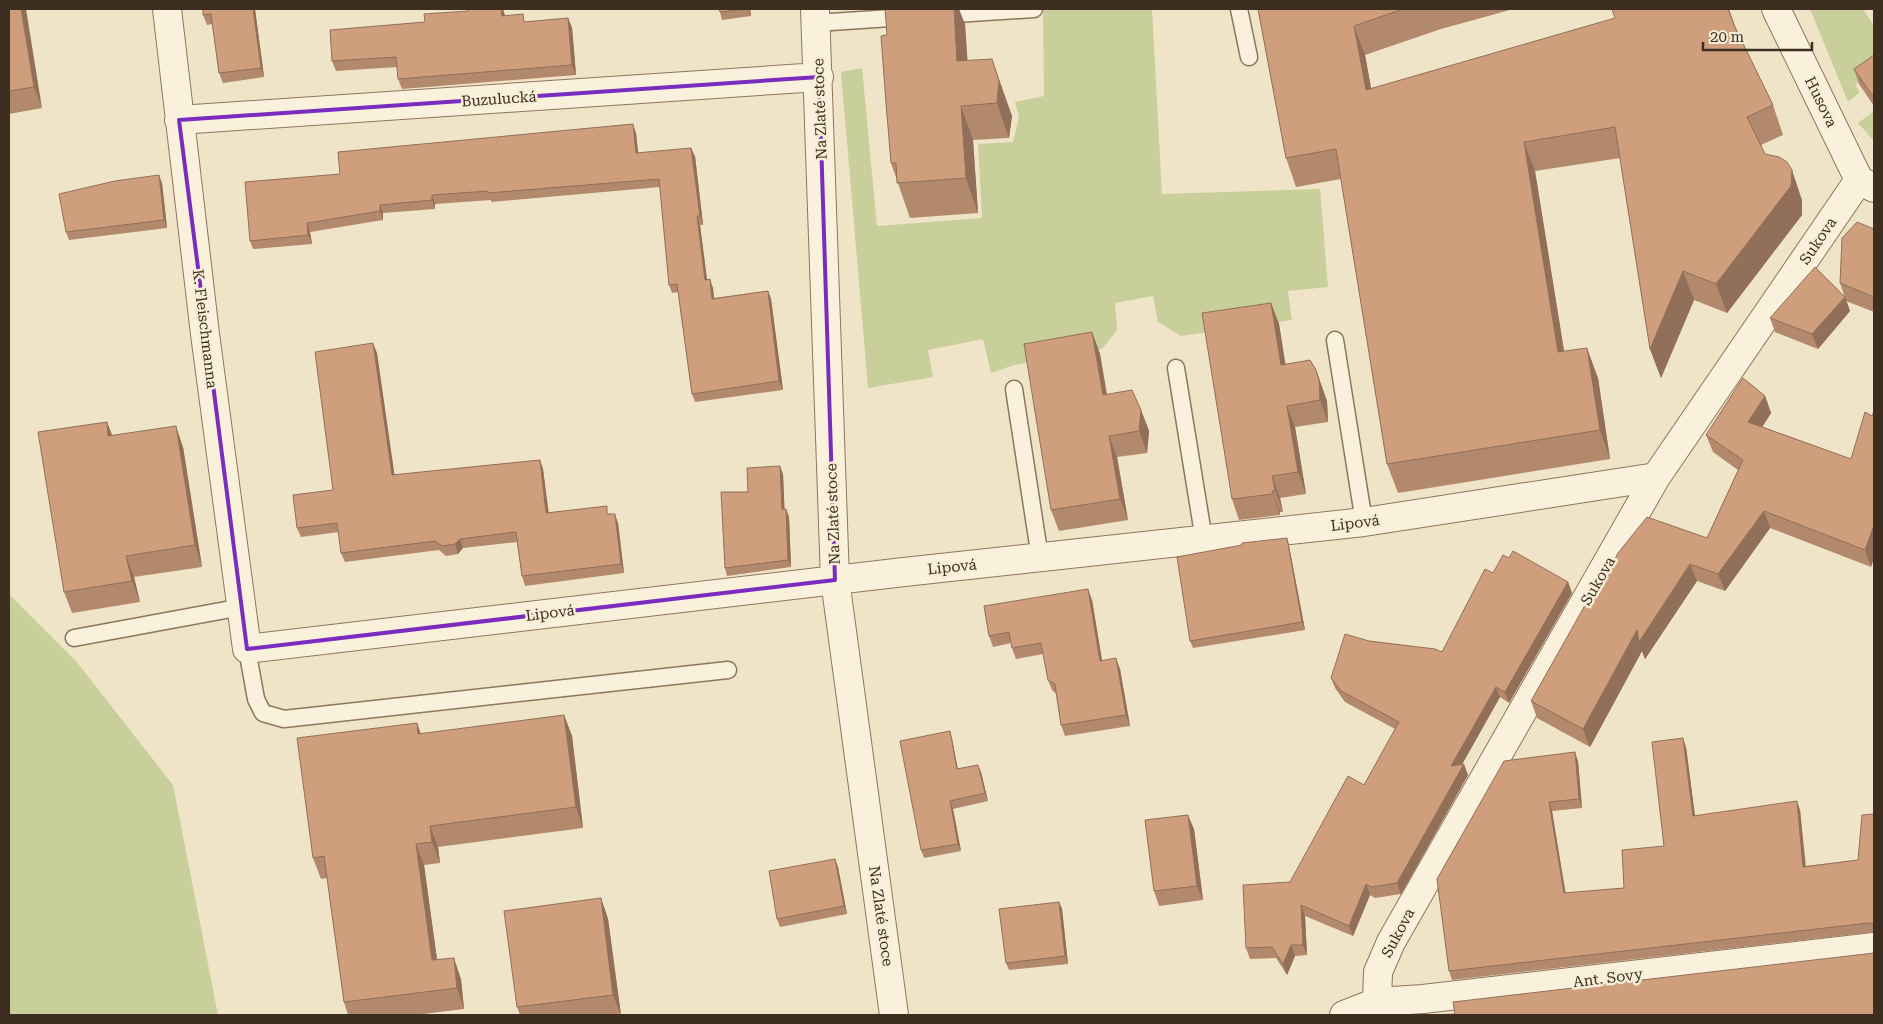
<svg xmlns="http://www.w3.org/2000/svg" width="1883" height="1024" viewBox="0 0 1883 1024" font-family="'Roboto Serif',serif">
<rect width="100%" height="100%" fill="#f0e4c8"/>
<path fill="#c9cf9b" d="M1043,9H1152L1162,194L1320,189L1328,287L1288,291L1292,320L1181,336L1158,322L1153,296L1115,303L1117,330L1102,349L1014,365L991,373L983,339L928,350L933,377L868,388L841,72L862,68L877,226L982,218L978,144L1013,142L1019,117L1015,102L1044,96Z
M1810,9H1863L1874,26V71L1855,85L1860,92L1848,102Z
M1873,112L1874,113V141L1858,123Z
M9,594L76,661L173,785L218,1015H9Z"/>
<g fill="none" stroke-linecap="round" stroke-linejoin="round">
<defs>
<path id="lane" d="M1239,9L1249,57
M940,15L1034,9
M816,23L906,17
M1335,340L1364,522
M1176,368L1204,540
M1014,389L1040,558
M74,638L242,607
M247,649L256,699L263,713L284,719L728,670"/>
<path id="street" d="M167,9L205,334L247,649L904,572L1364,522L1656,477
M815,9L835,580L894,1015
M1776,9L1859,180L1874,188
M179,120L819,77
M1377,1002L1378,972L1391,942L1656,477L1859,180
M1344,1015L1377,1002L1423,999L1874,947"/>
</defs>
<use href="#lane" stroke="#8d765c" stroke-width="19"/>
<use href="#street" stroke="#8d765c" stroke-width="30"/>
<use href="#lane" stroke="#faf1dc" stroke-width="16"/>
<use href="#street" stroke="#faf1dc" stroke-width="28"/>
</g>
<path fill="#b2896c" d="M9,9L42,108L9,114Z
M203,9H255L264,77L223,83L219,73L212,24L207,25L203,15Z
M719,9H750L751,16L722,20L720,12Z
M1258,9H1513L1499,13L1441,29L1365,55L1371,89L1737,31L1773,105L1783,135L1761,145L1765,154L1802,200V215L1727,313L1694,300L1661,378L1650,349L1620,158L1535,171L1564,351L1598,378L1610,459L1398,493L1387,464L1341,179L1296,187L1286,158Z
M504,12L505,16L526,22L568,18L572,28L576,75L402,89L398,79L397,67L336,71L332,61L425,22Z
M965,24L967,61L1012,116L1009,138L973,140L978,213L910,218L891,163Z
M1874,55V106L1859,84L1854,69Z
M636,133L638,153L695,156L703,225H700L707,279L713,288L714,298L768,291L771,299L783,390L695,402L692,394L678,292L672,293L669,285L660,187L491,202V200L435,204V209L383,213V220L310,232L312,244L253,249L250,241L340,174Z
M162,183L167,228L69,240L66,232Z
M1874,229V312L1846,301L1840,283Z
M1845,297L1850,311L1818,349L1775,332L1770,318Z
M1271,303L1279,324L1285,364L1316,370L1327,401L1328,422L1295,427L1306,494L1280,498L1283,512H1280V515L1239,520L1232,499Z
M1092,332L1100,354L1107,394L1141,410L1149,431L1147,453L1117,457L1128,520L1059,531L1051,510Z
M377,353L394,475L540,460L543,469L548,513L610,514L618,523L624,573L525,586L522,576L517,542L463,548L458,554L446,556L439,550L345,562L341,553L339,532L301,537L297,528L333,490Z
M1765,396L1771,413L1762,427L1851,459L1871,567L1770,528L1725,591L1697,581L1645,659L1642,651L1590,747L1537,718L1531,701L1597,593L1707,538L1738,470L1713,452L1706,435Z
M107,422L112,435L183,447L202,567L134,577L140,602L72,613L64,592Z
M783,474L784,509H786L789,517L791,567L727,576L725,568L748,492Z
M1287,538L1289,546L1305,630L1193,648L1190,641L1242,545Z
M1509,558L1568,582L1572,593L1509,703L1500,697L1462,764L1468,775L1401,894L1375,898L1370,895L1353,936L1305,916L1307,955L1295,956L1287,975L1276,958L1250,959L1246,948L1290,882L1364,785L1395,729L1345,702L1335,688L1331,678L1369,641L1442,652L1493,573Z
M1092,600L1102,661L1120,669L1130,726L1065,736L1061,725L1056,694L1052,690L1048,680L1043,654L1016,659L1012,648L1011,643L993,647L989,636Z
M564,715L572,736L583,828L438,847L440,863L424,865L437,960L461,979L464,1009L415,1015H348L344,1002L327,878L321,879L313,858L417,723L421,734Z
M952,739L958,769L981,772L988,801L953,809L961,851L924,858L921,850Z
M1686,747L1695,816L1800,810L1806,866L1858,860L1874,814V932L1452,980L1449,971L1437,879L1578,761L1582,808L1552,811L1565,893L1624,888L1664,846Z
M1194,829L1203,900L1159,906L1154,891Z
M835,859L838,867L847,914L780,927L777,919Z
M601,898L608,919L621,1015H520L517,1007Z
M1059,902L1062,909L1068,964L1009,970L1006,963Z"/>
<path fill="#916f58" d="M21,9H26L42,108L34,87Z
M253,9H255L264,77L261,68Z
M501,9H503L504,12L506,26L502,16Z
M748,9H750L751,16Z
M954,9H959L965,24L970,96L957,61Z
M1728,9H1729L1745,55Z
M568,18L572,28L576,75L572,65Z
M1354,26L1365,55L1377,120L1366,90Z
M992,59L1012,116L1009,138L997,103Z
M961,106L973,140L978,213L966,178Z
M633,124L636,133L639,161L636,153Z
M1524,142L1535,171L1569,382L1558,352Z
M691,148L695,156L703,225L700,216Z
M1792,170L1802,200V215L1727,313L1716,284Z
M159,175L162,183L167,228L164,220Z
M432,195L435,204V209L432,200Z
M380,205L383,213V220L380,211Z
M697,216L700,225L708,288L705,280Z
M307,223L310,232L312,244L308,235Z
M1683,271L1694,300L1661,378L1650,349Z
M710,279L713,288L715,307L712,299Z
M768,291L771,299L783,390L779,381Z
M1845,297L1850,311L1818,349L1812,334Z
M1271,303L1279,324L1289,386L1281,365Z
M1092,332L1100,354L1110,416L1103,395Z
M373,343L377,353L396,485L392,475Z
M1587,348L1598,378L1610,459L1600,430Z
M1316,370L1327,401L1328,422L1320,400Z
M1765,396L1771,413L1754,440L1748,422Z
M1287,406L1295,427L1306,494L1298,472Z
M1141,410L1149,431L1147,453L1139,431Z
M107,422L115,443L108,436Z
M176,426L183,447L202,567L195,545Z
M1109,436L1117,457L1128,520L1120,499Z
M540,460L543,469L550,522L546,513Z
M780,466L783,474L785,517L782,509Z
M1272,476L1280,498L1283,512L1275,490Z
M1272,491L1280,512V515Z
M786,509L789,517L791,567L788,560Z
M1764,511L1770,528L1725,591L1718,574Z
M615,514L618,523L624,573L621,564Z
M1874,525V559L1871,567L1865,550Z
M1287,538L1289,546L1305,630L1302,622Z
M460,539L463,548L458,554L455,544Z
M126,556L134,577L140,602L132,581Z
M1690,564L1697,581L1645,659L1642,651L1590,747L1583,729L1637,630Z
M1568,582L1572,593L1509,703L1505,692Z
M1088,589L1092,600L1104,672L1100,661Z
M1116,658L1120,669L1130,726L1126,715Z
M1496,687L1500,697L1455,777L1451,766Z
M564,715L572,736L583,828L576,807Z
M417,723L424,744L418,734Z
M950,731L952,739L959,777L957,769Z
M1683,738L1686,747L1696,824L1693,816Z
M1575,752L1578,761L1582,808L1579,799Z
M1464,764L1468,775L1401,894L1397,883Z
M978,765L981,772L988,801L985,793Z
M950,801L953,809L961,851L958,844Z
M1797,801L1800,810L1806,875L1803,867Z
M1549,802L1552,811L1567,901L1564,893Z
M1188,815L1194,829L1203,900L1197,886Z
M430,826L438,847L440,863L432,842Z
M416,844L424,865L440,981L432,960Z
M835,859L838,867L847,914L844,906Z
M1366,884L1370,895L1353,936L1349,926Z
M601,898L608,919L621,1015L613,995Z
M1059,902L1062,909L1068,964L1065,956Z
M1301,905L1305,916L1307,955L1303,945Z
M1291,945L1295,956L1287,975L1283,964Z
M454,958L461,979L464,1009L457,988Z"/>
<path fill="#cf9f7d" stroke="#916f58" d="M9,9H21L34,87L9,91Z
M203,9H253L261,68L219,73L211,14L203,15Z
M468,9H501L502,16L523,14L524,22L568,18L572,65L398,79L396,57L332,61L330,30L425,22L424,14L468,11Z
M719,9H747L720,12Z
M885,9H954L957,61L992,59L999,81L997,103L961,106L966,178L897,183L896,163H891L886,103L881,36L887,35Z
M1258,9H1403L1354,26L1366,90L1615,18L1612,9H1728L1734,25L1773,105L1747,117L1765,154L1779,157L1787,162L1792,170L1791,186L1716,284L1683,271L1650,349L1615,127L1524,142L1558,352L1587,348L1600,430L1387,464L1336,149L1286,158Z
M1874,55V98L1854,69Z
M633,124L636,153L691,148L700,216H697L705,280L710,279L712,299L768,291L779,381L692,394L677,284L669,285L659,179L488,193V191L432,195V200L380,205V211L307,223L308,235L250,241L245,182L340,174L338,152Z
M159,175L164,220L66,232L59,194L115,181Z
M1857,222L1874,229V297L1840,283L1842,238Z
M1815,267L1845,297L1812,334L1770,318Z
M1271,303L1281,365L1310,360L1316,370L1319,380L1320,400L1287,406L1298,472L1272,476L1275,490L1272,491L1273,494L1232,499L1202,313Z
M1092,332L1103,395L1132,390L1141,410L1139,431L1109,436L1120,499L1051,510L1024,344Z
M373,343L392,475L540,460L546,513L607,506V514H615L621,564L522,576L516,532L460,539L455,544L442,546L435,541L341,553L337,523L297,528L293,495L333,490L315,352Z
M1743,378L1765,396L1748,422L1851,459L1865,412L1872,416L1874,411V525L1865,550L1764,511L1718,574L1690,564L1639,642L1637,630L1583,729L1531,701L1593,591L1597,593L1618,553L1647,517L1707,538L1743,460L1706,435Z
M107,422L108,436L176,426L195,545L126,556L132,581L64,592L38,432Z
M780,466L782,509H786L788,560L725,568L721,492H748L747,468Z
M1287,538L1302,622L1190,641L1177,557L1242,545V543Z
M1513,551L1568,582L1505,692L1496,687L1451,766L1464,764L1397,883L1371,887L1366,884L1349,926L1301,905L1303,945H1291L1283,964L1272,947L1246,948L1243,885L1290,882L1348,776L1364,785L1399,722L1341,691L1331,678L1345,634L1369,641L1435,649L1442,652L1485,569L1493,573L1503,555L1509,558Z
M1088,589L1100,661L1116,658L1126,715L1061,725L1055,684L1048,680L1041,643L1012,648L1009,632L989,636L984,606Z
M564,715L576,807L430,826L432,842L416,844L432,960L454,958L457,988L344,1002L324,856L313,858L297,738L417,723L418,734Z
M950,731L957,769L978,765L985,793L950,801L958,844L921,850L900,741Z
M1683,738L1693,816L1797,801L1803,867L1858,860L1862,815L1874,814V924L1869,923L1449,971L1437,879L1504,761L1575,752L1579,799L1549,802L1564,893L1624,888L1622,850L1664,846L1652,742Z
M1188,815L1197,886L1154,891L1145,820Z
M835,859L844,906L777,919L769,871Z
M601,898L613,995L517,1007L504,911Z
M1059,902L1065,956L1006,963L999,909Z
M1874,953V1015H1433L1455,1014L1453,1002Z"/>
<path fill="none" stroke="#7b2cbf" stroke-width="4" stroke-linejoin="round" d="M819,77L835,580L247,649L179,120Z"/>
<g text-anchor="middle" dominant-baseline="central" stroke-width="5" stroke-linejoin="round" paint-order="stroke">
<g font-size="15" fill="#3d2e20" stroke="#f7eed8">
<text transform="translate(499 99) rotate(-4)">Buzulucká</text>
<text transform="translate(1821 102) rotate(64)">Husova</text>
<text transform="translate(820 109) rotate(-92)">Na Zlaté stoce</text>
<text transform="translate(1818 241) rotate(-56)">Sukova</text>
<text transform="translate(205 329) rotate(83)">K. Fleischmanna</text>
<text transform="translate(833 514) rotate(-92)">Na Zlaté stoce</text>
<text transform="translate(1355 523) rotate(-7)">Lipová</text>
<text transform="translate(952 567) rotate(-6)">Lipová</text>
<text transform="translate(1598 581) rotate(-60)">Sukova</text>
<text transform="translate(550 613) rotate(-7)">Lipová</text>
<text transform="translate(881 916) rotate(82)">Na Zlaté stoce</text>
<text transform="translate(1398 933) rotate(-62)">Sukova</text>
<text transform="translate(1608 978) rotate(-7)">Ant. Sovy</text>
</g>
</g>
<rect width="1883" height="1024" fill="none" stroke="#3d2e20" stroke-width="20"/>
<path d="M1703 42v8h109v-8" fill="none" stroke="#3d2e20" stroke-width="2.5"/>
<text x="1710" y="42" font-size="15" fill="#3d2e20" stroke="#f7eed8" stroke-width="4" paint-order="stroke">20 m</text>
</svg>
